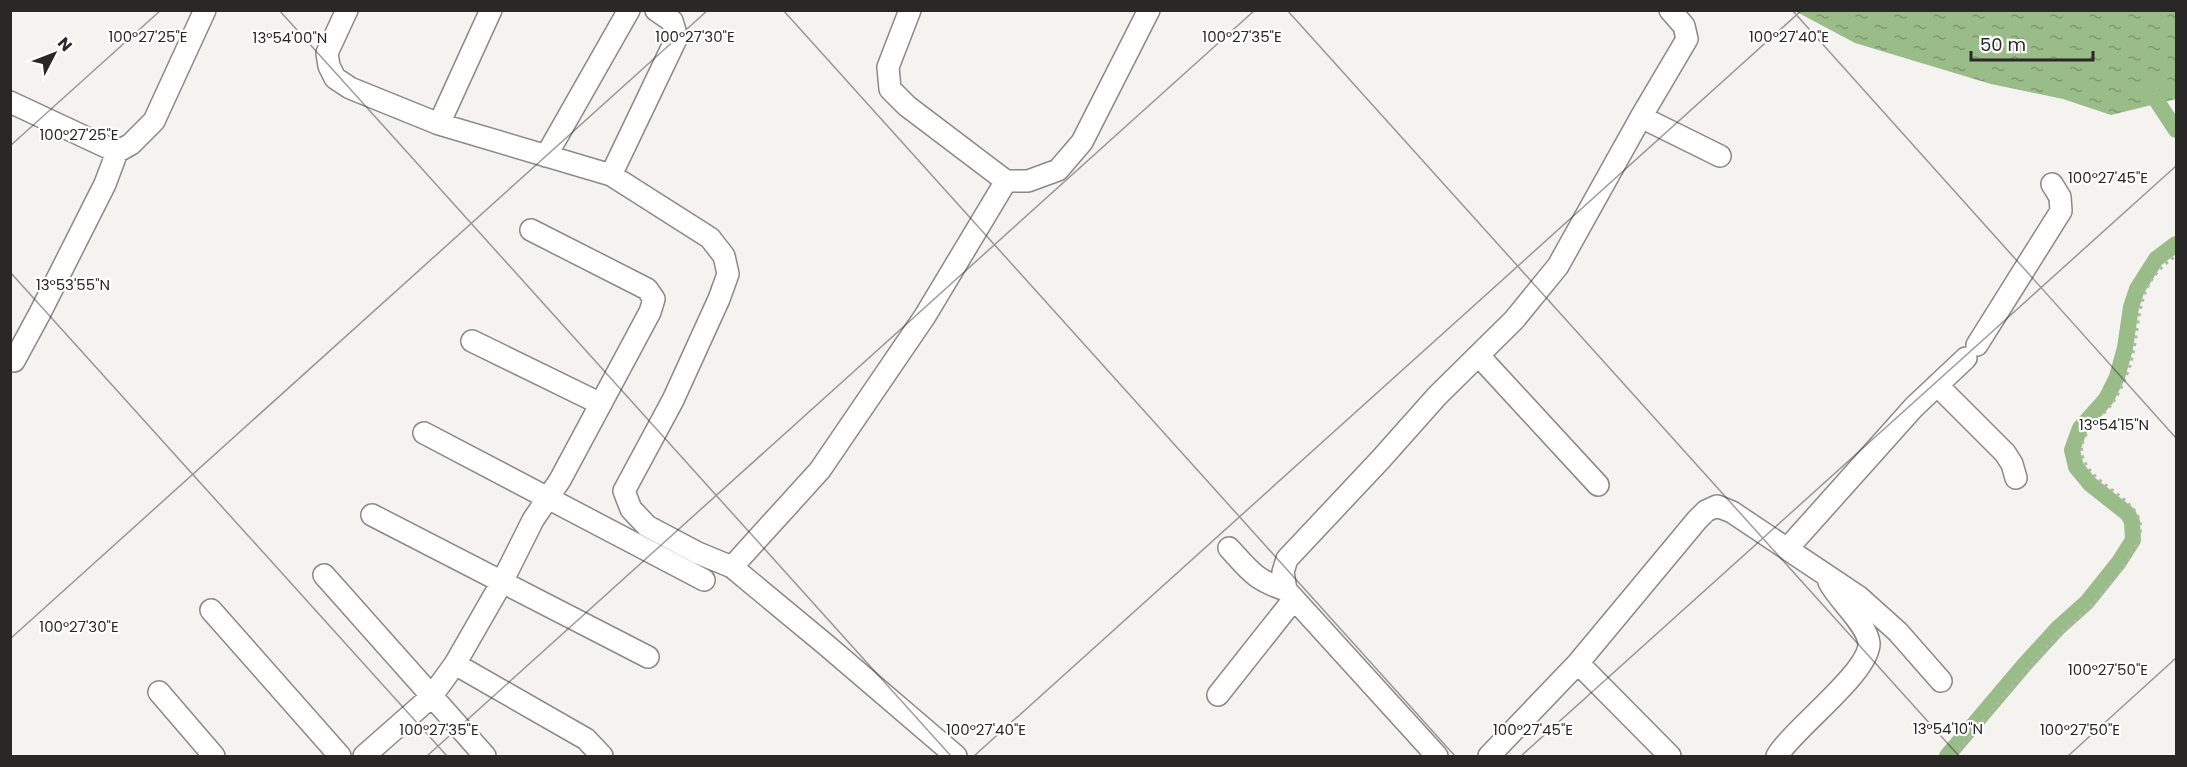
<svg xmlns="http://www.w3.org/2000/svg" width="2187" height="767" viewBox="0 0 2187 767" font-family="Poppins,sans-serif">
<defs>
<pattern id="water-ripples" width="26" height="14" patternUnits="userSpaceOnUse" patternTransform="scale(1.5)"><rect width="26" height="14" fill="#9abc88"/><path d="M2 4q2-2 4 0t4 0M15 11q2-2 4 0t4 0" fill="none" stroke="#7e996f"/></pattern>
</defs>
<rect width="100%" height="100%" fill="#f4f3ef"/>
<path fill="url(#water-ripples)" d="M1795,11H2176V99L2111,115L2063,99L1991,84L1855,43Z"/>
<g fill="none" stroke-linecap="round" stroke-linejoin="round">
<path stroke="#9abc88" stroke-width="16" d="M2147,86L2176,130
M1947,756L2025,664L2058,628L2087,602L2119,562L2133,540L2132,522L2128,514L2090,484L2076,467L2072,450L2080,428L2106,399L2117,377L2125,348L2131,307L2137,289L2156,259L2176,244"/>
<defs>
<path id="minor" d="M347,10L327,53L329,66L335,78L350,88L439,124L611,175L710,238L724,256L728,274L719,299L673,400L624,491L631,509L647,526L698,553L732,567L825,644L956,756
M910,10L888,67L890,89L907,106L1006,181H1028L1058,170L1082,142L1149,10
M10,102L117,152
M1641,117L1687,39L1684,26L1670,10
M439,124L491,10
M546,156L629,10
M611,175L677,37L672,21L656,10
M472,341L601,404
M1977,345L2061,211L2060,197L2052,184
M1479,356L1598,485
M14,361L40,313L105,184L117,152L131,144L154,121L205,10
M1937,385L2005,453L2012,464L2016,478
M424,433L704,580
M372,515L648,657
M1229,548C1250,571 1255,580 1286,590
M1787,549L1914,407L1966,358
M732,567L820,470L925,316L1006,181
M324,575L485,756
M211,610L340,756
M1578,663L1670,756
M455,664L586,739L602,756
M159,692L214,756
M1218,695L1294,599
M364,756L431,697L455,664L502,582L533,520L560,480L650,312L654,299L647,289L531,230
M1437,756L1286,590L1283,572L1287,559L1381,459L1437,396L1514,320L1558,266L1641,117L1720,156
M1489,756L1578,663L1697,520L1706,511L1717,506L1732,512L1859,597L1898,632L1941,681
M1777,756C1793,729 1870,672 1869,643C1867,624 1838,600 1829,582"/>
</defs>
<use href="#minor" stroke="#898985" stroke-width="24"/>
<path stroke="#b5b4b1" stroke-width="3" stroke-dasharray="3 4.5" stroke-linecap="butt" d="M1954,756C1987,717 2019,677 2054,639C2066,627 2080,617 2091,605C2108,587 2127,565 2137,543C2157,500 2089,490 2082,454C2078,435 2101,418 2111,405C2116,398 2121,389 2124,381C2146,335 2126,289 2176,256"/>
<use href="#minor" stroke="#fff" stroke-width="21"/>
</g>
<path fill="none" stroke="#292827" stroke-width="1.5" stroke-opacity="0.45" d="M279,10L951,756M783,10L1455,756M1287,10L1959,756M1792,10L2176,438M10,146L161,10M10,272L447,756M10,639L708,10M427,756L1255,10M974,756L1802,10M1521,756L2176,166M2068,756L2176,658"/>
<g font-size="15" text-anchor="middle" fill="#292827" stroke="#fff" stroke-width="4.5" stroke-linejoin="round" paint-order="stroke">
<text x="148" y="42">100°27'25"E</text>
<text x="1242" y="42">100°27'35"E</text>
<text x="695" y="42">100°27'30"E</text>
<text x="1789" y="42">100°27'40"E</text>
<text x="290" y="43">13°54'00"N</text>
<text x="79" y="140">100°27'25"E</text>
<text x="2108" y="183">100°27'45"E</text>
<text x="73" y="290">13°53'55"N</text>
<text x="2114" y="430">13°54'15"N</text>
<text x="79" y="632">100°27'30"E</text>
<text x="2108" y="675">100°27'50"E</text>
<text x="1948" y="734">13°54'10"N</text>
<text x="439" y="735">100°27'35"E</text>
<text x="986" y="735">100°27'40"E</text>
<text x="1533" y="735">100°27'45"E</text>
<text x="2080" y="735">100°27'50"E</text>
</g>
<rect width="2187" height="767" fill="none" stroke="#292827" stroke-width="24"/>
<g transform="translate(54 54) rotate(48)" stroke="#ffffff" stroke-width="4.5" paint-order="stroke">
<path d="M0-4.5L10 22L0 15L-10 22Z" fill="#292827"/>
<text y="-9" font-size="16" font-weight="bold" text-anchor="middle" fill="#292827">N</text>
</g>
<path d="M1971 51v9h122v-9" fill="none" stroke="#292827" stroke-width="3"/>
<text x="1980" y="51" font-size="18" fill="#292827" stroke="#ffffff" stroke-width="4.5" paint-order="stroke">50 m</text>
</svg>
